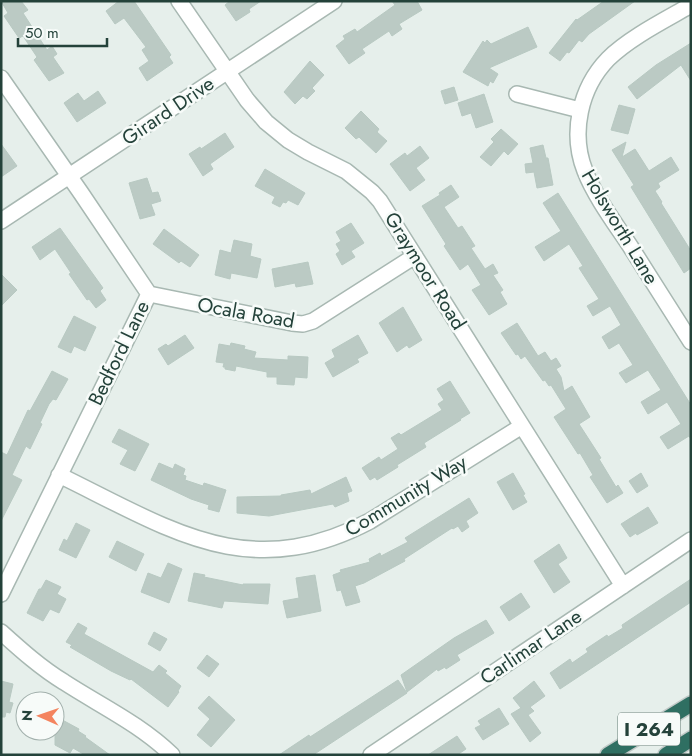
<svg xmlns="http://www.w3.org/2000/svg" width="692" height="756" viewBox="0 0 692 756" font-family="Jost,sans-serif">
<rect width="100%" height="100%" fill="#e6efeb"/>
<path fill="#bbcac4" stroke="#b8c9c2" d="M1,1H21L28,10L23,13L47,50L52,46L57,54L53,57L64,73L49,81L34,60L37,57L23,36L19,38L4,16L8,13Z
M119,1H134L171,55L169,57L173,63L147,81L139,68L149,61L142,50L146,47L124,18L115,24L106,11Z
M230,1H261L249,9L250,12L236,21L225,5Z
M392,1H417L422,10L399,24L402,29L392,36L389,31L362,49L365,53L349,64L336,46L345,39L343,36L355,29L357,32L395,5Z
M604,1H635L589,34L582,42L579,40L569,53L567,52L560,61L549,53L576,19L577,20Z
M528,27L537,47L489,68L498,74L493,83L490,81L488,86L463,72L483,41L485,43L487,40L491,44Z
M691,43V81L681,65L637,99L628,87L656,65Z
M310,61L324,75L312,88L315,91L307,99L303,96L295,104L284,92Z
M454,87L458,100L445,104L441,91Z
M98,91L106,103L77,122L64,103L78,93L84,101Z
M484,94L493,122L476,128L471,113L462,116L458,103Z
M619,105L635,109L628,134L611,130Z
M361,111L379,129L377,132L387,141L376,153L359,137L356,139L345,128Z
M501,129L518,144L508,155L504,151L491,166L480,157L494,142L491,139Z
M225,133L234,147L210,164L213,169L203,176L189,154L200,147L201,149Z
M626,142L622,157L635,149L649,171L671,157L679,170L658,183L660,187L655,191L662,202L661,203L691,251V268L684,273L631,187L634,185L612,150Z
M1,144L17,166L1,177Z
M543,145L546,158H548L553,185L537,188L534,172L526,173L525,164L533,163L530,148Z
M420,146L429,158L416,168L425,180L410,191L390,164L405,153L407,156Z
M265,169L305,193L298,205L288,200L286,203L283,202L280,207L272,203L275,197L255,186Z
M147,178L152,193L158,192L161,201L151,204L155,215L140,219L129,183Z
M451,185L459,197L444,207L458,228L462,226L475,246L471,248L485,269L493,264L498,273L493,275L503,290L500,292L507,304L489,315L472,290L481,285L468,264L460,270L444,246L446,244L422,206L440,195L439,193Z
M558,193L691,405V439L689,436L668,449L660,437L681,424L667,402L648,414L641,402L661,390L648,370L626,383L619,373L633,365L619,343L609,349L602,337L621,325L610,306L593,316L587,306L599,299L579,268L583,266L569,244L544,261L535,247L561,231L543,203Z
M351,223L364,243L351,251L355,257L342,265L336,254L340,251L336,244L341,241L336,232Z
M60,228L103,288L100,291L106,300L96,308L89,299L87,300L69,274L71,273L55,249L40,260L32,247Z
M164,229L199,255L190,267L181,261L179,263L153,244Z
M234,240L252,244L250,256L261,259L257,278L231,273L230,279L215,275L220,250L231,253Z
M308,262L313,284L296,287L295,283L275,287L272,269Z
M1,274L17,290L1,306Z
M403,307L422,340L409,348L407,345L397,352L379,323Z
M74,316L96,327L85,351L74,346L71,353L58,347Z
M517,323L538,356L545,352L551,361L556,358L561,366L556,369L561,377L564,391L572,386L590,417L579,424L601,458L599,459L616,487L618,485L623,493L607,503L590,477L593,475L580,453L578,454L554,417L566,409L551,385L549,386L545,380L543,381L525,356L521,359L518,354L516,355L501,333Z
M185,335L194,348L168,365L158,349L166,344L168,346Z
M358,335L368,353L357,359L359,362L333,377L325,363L335,357L332,350Z
M231,343L245,346L244,349L256,352L254,358L288,360V356L308,357L307,378L295,377L294,385L277,384V377H267V372L236,366L235,371L225,369V367H223L224,363L216,362L219,344L230,346Z
M52,371L68,379L56,400L53,399L49,404L40,423L42,424L30,449L26,446L12,475L22,480L1,521V452L7,455L28,410L30,411Z
M450,381L470,413L460,419L461,420L424,443L426,447L397,465L398,467L377,480L375,477L370,480L362,468L379,457L381,460L398,449L391,438L399,433L401,435L442,410L438,404L444,400L437,389Z
M119,429L149,444L135,471L120,464L128,450L112,442Z
M159,463L173,469L175,464L185,469L183,475L186,476L185,480L203,486L204,483L226,490L219,512L208,509L209,505L191,499L151,480Z
M513,473L525,494L523,495L527,502L513,510L497,482Z
M641,473L648,486L637,493L629,481Z
M346,477L352,491L347,493L349,501L335,507L333,504L269,516L237,513V497L281,496V495L310,490L311,494Z
M469,498L478,513L466,521L469,527L462,532L458,526L453,529L452,528L404,559L405,561L364,583L355,586L360,602L346,606L341,590L337,591L333,575L341,572L340,570L370,562L369,559L380,553L381,556L408,542L405,538Z
M648,507L658,523L637,535L636,533L630,537L621,524Z
M76,523L90,530L76,558L59,550L64,539L67,541Z
M117,541L144,554L136,571L109,557Z
M559,544L567,558L558,564L570,582L554,593L534,561Z
M168,563L182,569L169,603L141,592L148,573L161,578Z
M194,573L205,575L204,577L243,585V584H270L268,604L224,601L222,608L188,601Z
M315,575L321,611L287,618L283,601L299,598L296,578Z
M691,579V602L560,689L550,673L570,659L572,663L588,652L586,649L607,635L608,637L623,628L622,625Z
M46,580L61,587L57,594L66,599L59,613L50,609L43,621L27,613L39,589H41Z
M521,593L530,607L509,621L500,607Z
M486,620L494,633L457,655L460,660L446,669L445,667L438,671L437,669L407,692L401,675L454,638Z
M78,623L87,628L84,634L153,672L159,665L167,671L165,673L181,686L178,691L179,692L168,707L131,679L130,680L111,671L70,647L72,645L66,642Z
M154,632L167,639L160,651L148,644Z
M207,655L219,664L209,677L197,668Z
M398,680L407,693L313,755H279L309,735L310,737Z
M1,681L13,684L9,702L13,703L10,713L6,712L5,717H1Z
M534,681L545,696L530,707L534,711L528,715L541,733L530,742L511,714L521,708L513,698Z
M209,696L235,720L211,747L197,735L210,719L198,708Z
M499,708L509,724L483,740L475,728L481,725L478,721Z
M55,716L79,729L78,731L86,736L85,737L110,755H85L73,748L70,753L55,745Z
M457,736L466,749L457,755H428Z"/>
<g fill="none" stroke-linecap="round" stroke-linejoin="round">
<defs>
<path id="minor" d="M179,1L247,100L266,122L288,140L308,152L346,171L372,192L380,201L623,586
M691,5C665,20 629,38 608,59C580,88 570,133 585,171C595,197 617,226 632,249C652,280 671,311 691,342
M1,78L81,193L149,294L1,594
M517,94L580,110
M1,221L334,1
M149,294L292,323L303,324L313,321L415,256
M59,475C170,529 248,585 370,521L522,426
M1,632C21,650 41,668 64,682C101,706 140,724 172,755
M371,755L691,540"/>
<path id="highway" d="M608,755L691,704
M666,755L691,739"/>
</defs>
<use href="#minor" stroke="#a8b8b2" stroke-width="18"/>
<use href="#highway" stroke="#c2cac8" stroke-width="18"/>
<use href="#minor" stroke="#fff" stroke-width="15"/>
<use href="#highway" stroke="#2f6f62" stroke-width="15"/>
</g>
<g text-anchor="middle" dominant-baseline="central" stroke-width="5" stroke-linejoin="round" paint-order="stroke">
<rect fill="#f7fbf9" stroke="#637a73" stroke-width="1" x="618" y="712.5" width="62" height="33" rx="4"/>
<g font-size="19" font-weight="bold" fill="#24423a">
<text x="649" y="729">I 264</text>
</g>
<g font-size="20" fill="#24423a" stroke="#f7fbf9">
<text transform="translate(168 111) rotate(-34)">Girard Drive</text>
<text transform="translate(620 227) rotate(59)">Holsworth Lane</text>
<text transform="translate(425 271) rotate(58)">Graymoor Road</text>
<text transform="translate(246 313) rotate(10)">Ocala Road</text>
<text transform="translate(119 353) rotate(-64)">Bedford Lane</text>
<text transform="translate(406 496) rotate(-31)">Community Way</text>
<text transform="translate(531 647) rotate(-34)">Carlimar Lane</text>
</g>
</g>
<rect width="692" height="756" fill="none" stroke="#24423a" stroke-width="5"/>
<g transform="translate(40 716) rotate(272)"><circle r="24" fill="#f7fbf9" stroke="#a3b1ad"/>
<path d="M0-4L9 19L0 12L-9 19Z" fill="#f4845f"/>
<text y="-8" font-size="14" font-weight="bold" text-anchor="middle" fill="#24423a">N</text>
</g>
<path d="M18 38v8h89v-8" fill="none" stroke="#24423a" stroke-width="2.5"/>
<text x="25" y="38" font-size="15" fill="#24423a" stroke="#f7fbf9" stroke-width="4" paint-order="stroke">50 m</text>
</svg>
